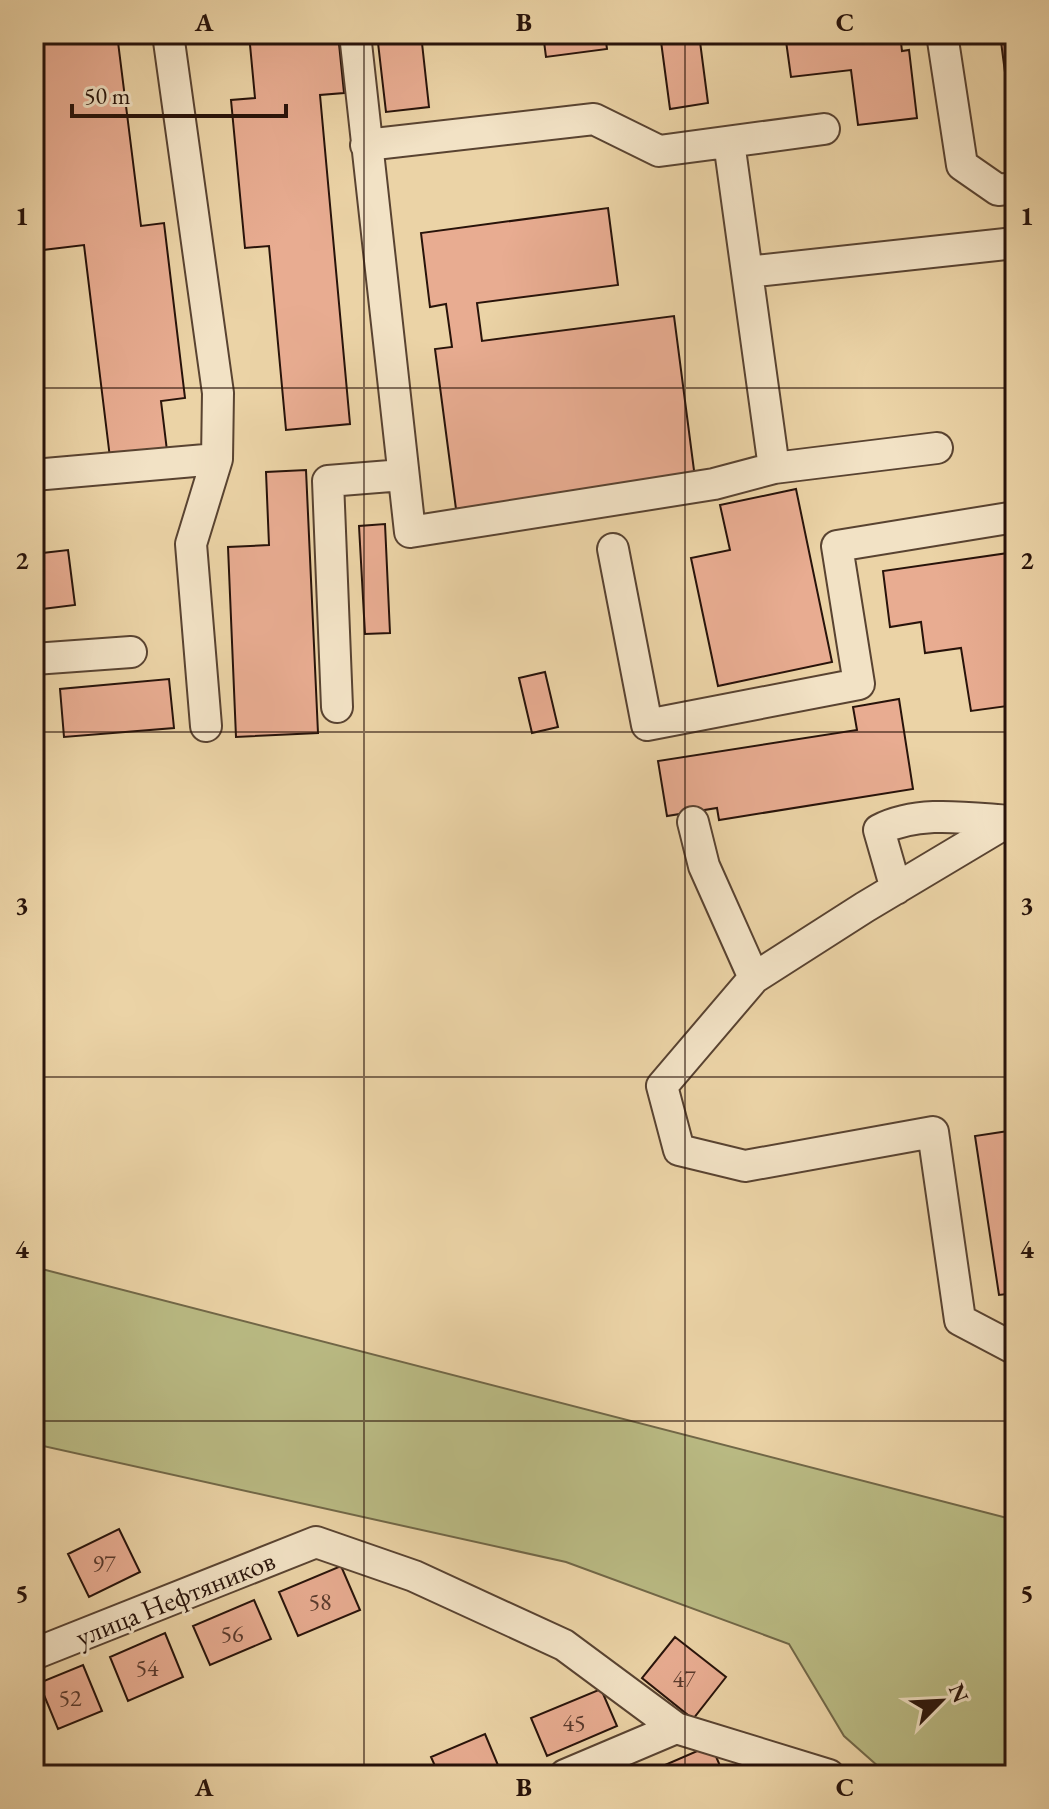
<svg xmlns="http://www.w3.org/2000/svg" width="1049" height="1809" viewBox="0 0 1049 1809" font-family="'EB Garamond',serif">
<rect width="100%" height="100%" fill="#ebd3a6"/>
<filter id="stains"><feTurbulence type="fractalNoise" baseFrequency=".0025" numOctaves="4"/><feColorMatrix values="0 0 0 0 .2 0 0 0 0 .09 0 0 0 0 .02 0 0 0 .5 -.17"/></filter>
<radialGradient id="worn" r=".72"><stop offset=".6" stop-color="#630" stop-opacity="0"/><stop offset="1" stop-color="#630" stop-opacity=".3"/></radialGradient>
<path fill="#babb84" stroke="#716747" stroke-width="2" d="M34,1267L1015,1520V1775H888L844,1736L789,1644L566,1562L34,1444Z"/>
<path fill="#e8ac91" stroke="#28130a" stroke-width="2" d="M34,34H117L141,226L164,223L185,398L161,401L168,459L111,466L84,245L34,251Z
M249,34H338L344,93L320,95L350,424L286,430L269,246L245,248L231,100L255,98Z
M377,34H421L429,107L386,112Z
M543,34H605L607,49L546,57Z
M660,34H699L708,103L670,109Z
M785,34H900L902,51L909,50L917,118L858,125L851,70L791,77Z
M1000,34H1015V149Z
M608,208L618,285L477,303L482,341L674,316L695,478L456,509L435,349L452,347L446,304L430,307L421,233Z
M306,470L318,733L236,737L228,547L269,545L266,472Z
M796,489L832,662L718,686L691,558L730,550L720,505Z
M385,524L390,633L365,634L359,526Z
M68,550L75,605L34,610V554Z
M1015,552V705L971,711L961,648L925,653L921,622L890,627L883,571Z
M545,672L558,727L532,733L519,678Z
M169,679L174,728L64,737L60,689Z
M899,699L913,789L719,820L717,808L667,816L658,761L857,730L853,707Z
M1015,1130V1293L999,1295L975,1136Z
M119,1529L140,1572L89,1597L68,1554Z
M341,1566L360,1610L298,1636L279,1592Z
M34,1590L43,1611L34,1615Z
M254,1600L271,1639L210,1665L193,1626Z
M165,1633L183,1677L128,1701L110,1657Z
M675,1637L726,1677L693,1719L642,1678Z
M83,1665L102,1711L58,1729L39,1683Z
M601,1689L617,1726L547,1756L531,1718Z
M485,1734L500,1770L489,1775H439L431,1757Z
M711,1745L724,1775H642Z
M404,1766L408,1775H383Z"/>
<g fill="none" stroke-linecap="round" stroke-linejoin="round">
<defs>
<path id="minor" d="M355,34L410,532L714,484L774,468L729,142
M942,34L962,165L998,190L1015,188
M366,145L594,119L659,151L824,129
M747,272L1015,243
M774,468L937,448
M34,475L217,459L218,393L168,34
M613,549L647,725L859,684L837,546L1015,517
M34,659L131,652
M337,707L328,481L403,475
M206,726L191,544L217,459
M1015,819L1009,821L865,907L754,978L662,1086L679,1150L745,1166L933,1132L960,1320L1015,1349
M693,822L704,866L754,978
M896,889L879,830C918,810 967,818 1009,821
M34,1654L316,1542L414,1576L564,1645L676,1728L829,1775
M565,1775L676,1728"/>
</defs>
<use href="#minor" stroke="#594331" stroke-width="34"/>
<use href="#minor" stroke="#f2e2c5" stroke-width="30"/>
</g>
<path fill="none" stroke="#28130a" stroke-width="2" stroke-opacity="0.55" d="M364,34V1775M685,34V1775M34,388H1015M34,732H1015M34,1077H1015M34,1421H1015"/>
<g text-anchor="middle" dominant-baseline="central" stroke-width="6" stroke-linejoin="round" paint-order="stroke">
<g font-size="24" fill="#58392c">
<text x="104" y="1563">97</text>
<text x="320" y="1601">58</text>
<text x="232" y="1633">56</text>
<text x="147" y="1667">54</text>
<text x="684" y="1678">47</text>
<text x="70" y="1697">52</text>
<text x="574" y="1722">45</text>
</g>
<g font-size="28" fill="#28130a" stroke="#f2e2c5">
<text transform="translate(175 1598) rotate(-22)">улица Нефтяников</text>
</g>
</g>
<rect width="1049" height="1809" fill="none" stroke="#ebd3a6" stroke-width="88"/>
<g transform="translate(941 1701) rotate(66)" stroke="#f2e2c5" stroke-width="6" paint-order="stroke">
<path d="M0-6L14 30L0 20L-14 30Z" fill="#28130a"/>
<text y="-12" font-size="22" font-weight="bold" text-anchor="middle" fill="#28130a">N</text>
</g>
<path d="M72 104v12h214v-12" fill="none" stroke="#28130a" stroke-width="4"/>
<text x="84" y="104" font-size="24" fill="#28130a" stroke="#f2e2c5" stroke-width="6" paint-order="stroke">50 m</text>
<rect x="44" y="44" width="961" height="1721" fill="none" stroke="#28130a" stroke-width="3"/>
<g font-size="26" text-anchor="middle" font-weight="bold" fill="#28130a">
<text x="204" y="31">A</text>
<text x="524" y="31">B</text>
<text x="845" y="31">C</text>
<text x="22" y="225">1</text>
<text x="1027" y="225">1</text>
<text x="22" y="569">2</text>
<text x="1027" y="569">2</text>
<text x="22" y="914">3</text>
<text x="1027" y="914">3</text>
<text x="22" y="1258">4</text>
<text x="1027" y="1258">4</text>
<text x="22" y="1602">5</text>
<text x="1027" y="1602">5</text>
<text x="204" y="1796">A</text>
<text x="524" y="1796">B</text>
<text x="845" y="1796">C</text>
</g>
<rect width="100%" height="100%" filter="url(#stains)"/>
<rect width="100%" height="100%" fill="url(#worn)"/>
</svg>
